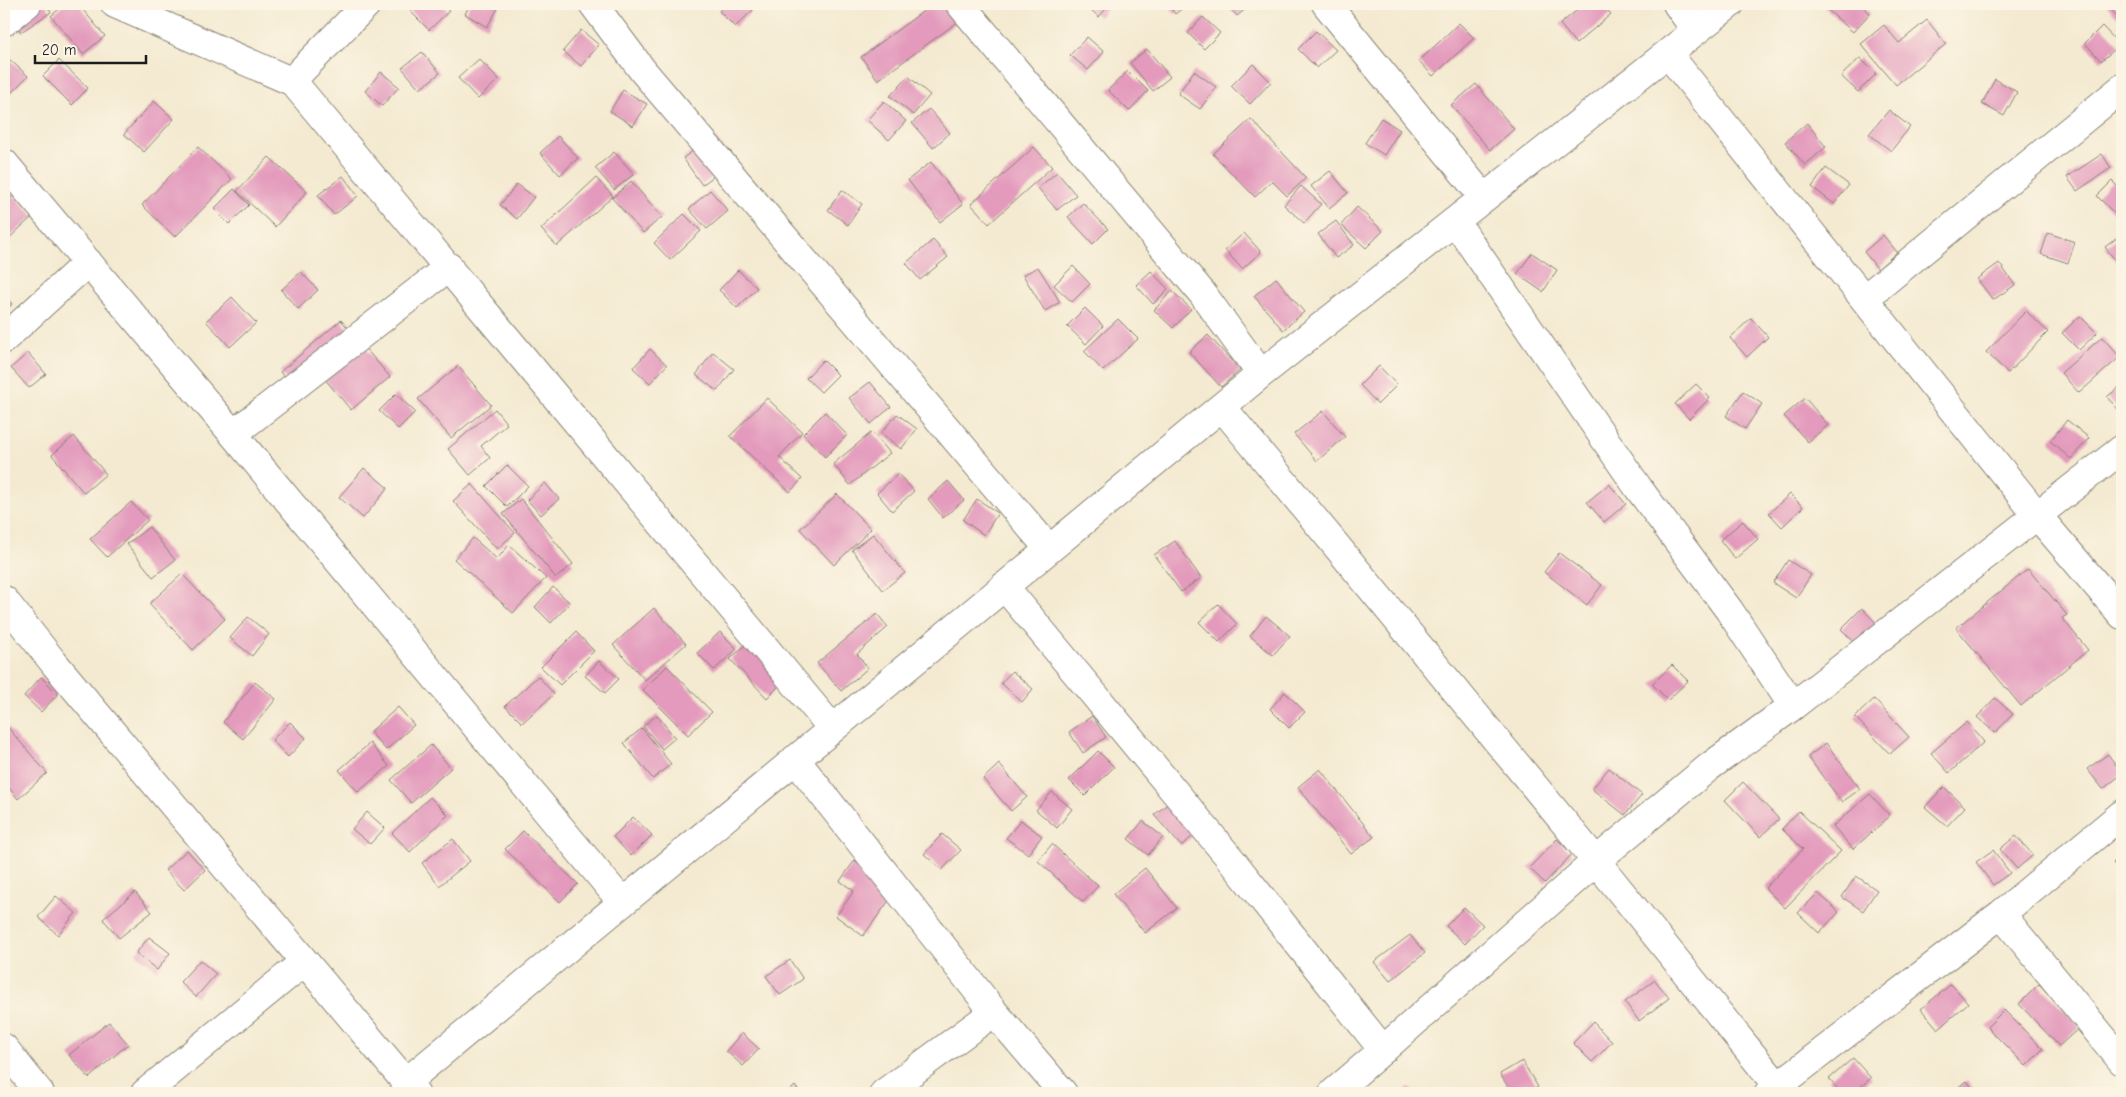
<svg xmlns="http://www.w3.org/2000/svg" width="2126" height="1097" viewBox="0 0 2126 1097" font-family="'Comic Neue',sans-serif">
<rect width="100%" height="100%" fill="#fcf5e5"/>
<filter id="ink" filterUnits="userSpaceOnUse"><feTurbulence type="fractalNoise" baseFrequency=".02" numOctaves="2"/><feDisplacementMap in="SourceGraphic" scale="10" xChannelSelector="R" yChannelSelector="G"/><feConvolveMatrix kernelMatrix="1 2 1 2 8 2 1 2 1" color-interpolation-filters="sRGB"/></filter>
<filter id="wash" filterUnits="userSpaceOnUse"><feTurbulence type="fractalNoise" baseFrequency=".0096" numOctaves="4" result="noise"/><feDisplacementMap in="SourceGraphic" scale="20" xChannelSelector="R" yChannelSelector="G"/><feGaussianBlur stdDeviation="1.12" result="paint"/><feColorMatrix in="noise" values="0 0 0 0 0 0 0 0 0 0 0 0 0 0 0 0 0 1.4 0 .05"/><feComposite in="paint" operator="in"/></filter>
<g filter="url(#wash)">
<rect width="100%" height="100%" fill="#f4ead1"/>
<g id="blocks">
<path fill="#e39abc" d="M27,4H45L51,12L21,32L9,16Z
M65,4H78L105,36L83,54L51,16Z
M418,4H441L449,11L429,30L410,11Z
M470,4H498L500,5L487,27L465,14Z
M727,4H747L753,10L735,27L719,11Z
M933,4H945L959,21L878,80L861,57Z
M1084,4H1110L1099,17Z
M1167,4H1188L1175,14Z
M1226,4H1252L1237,16Z
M1585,4H1602L1611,14L1576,44L1560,24Z
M1821,4H1860L1870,13L1853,32Z
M2105,4H2122V21Z
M1203,17L1220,33L1204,49L1188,33Z
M1927,20L1946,44L1896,85L1861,44L1884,25L1899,43Z
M1459,23L1474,38L1433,76L1419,61Z
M2102,26L2120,45L2101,61L2085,43Z
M581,30L599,45L581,66L563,51Z
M1316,31L1336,50L1317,68L1298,49Z
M1087,37L1104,52L1088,70L1070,55Z
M1147,49L1170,77L1153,91L1130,63Z
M422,52L440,73L420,89L402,68Z
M1860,58L1876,74L1858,92L1841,76Z
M9,59L28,76L11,93L4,86V65Z
M479,59L499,79L478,99L458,78Z
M59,60L88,88L72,105L43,76Z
M1253,64L1271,82L1250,104L1231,86Z
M1128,71L1148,91L1129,111L1108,90Z
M1194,71L1216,87L1200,109L1178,94Z
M381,72L399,87L382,106L365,91Z
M908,76L930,95L913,115L890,96Z
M1995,79L2017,92L2004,116L1982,104Z
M1476,84L1514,129L1490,150L1451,105Z
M623,90L647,104L633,126L610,111Z
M154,101L174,119L144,152L124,134Z
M884,101L906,121L889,140L867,120Z
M929,109L950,133L933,148L912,123Z
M1889,110L1910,127L1891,151L1869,134Z
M1381,118L1400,130L1384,155L1365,143Z
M1251,119L1306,178L1287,196L1272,181L1255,197L1213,154Z
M1807,123L1826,147L1805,165L1785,142Z
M558,136L578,158L560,175L540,153Z
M714,136L733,162L702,185L683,158Z
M198,147L232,179L175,237L142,205Z
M1034,147L1052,167L989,224L971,204Z
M614,152L634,174L614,190L595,168Z
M2102,154L2111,168L2077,191L2067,177Z
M269,157L307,192L275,227L237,191Z
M931,162L963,204L940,222L908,180Z
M1826,168L1849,185L1834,204L1812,187Z
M1330,171L1348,193L1329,208L1311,186Z
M1057,172L1076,195L1057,210L1038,188Z
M343,176L358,196L334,215L318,195Z
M596,178L613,196L557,246L541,229Z
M631,181L662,217L643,233L612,198Z
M2112,181L2122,191V206L2114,213L2097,196Z
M517,184L534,197L517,219L500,205Z
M1301,186L1321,204L1304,223L1284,205Z
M234,189L249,205L229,224L214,209Z
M710,190L728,211L707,229L689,209Z
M842,190L862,204L848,225L828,210Z
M14,195L33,216L4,243V204Z
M1083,203L1108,229L1093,244L1068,217Z
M1357,207L1383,231L1366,248L1341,225Z
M684,214L701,231L670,260L654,243Z
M1336,221L1354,245L1336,258L1318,234Z
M1244,233L1261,252L1242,269L1225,250Z
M2048,233L2075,242L2068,263L2041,254Z
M2122,234V267L2121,268L2105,247Z
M1883,235L1897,252L1878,269L1864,252Z
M933,240L948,257L920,280L906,263Z
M1532,253L1557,270L1543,292L1517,274Z
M1999,263L2015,285L1993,300L1977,279Z
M1073,266L1090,284L1072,302L1054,285Z
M1038,267L1060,302L1045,311L1023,275Z
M738,270L757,288L737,308L719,290Z
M1151,271L1168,289L1153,304L1136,285Z
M301,272L318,290L298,309L281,290Z
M1276,278L1304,312L1283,330L1254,296Z
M1172,291L1191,309L1173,328L1154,310Z
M4,295L12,304L4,313Z
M232,297L256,323L230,347L206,321Z
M1085,308L1103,326L1086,344L1067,326Z
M2026,311L2048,332L2008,373L1986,352Z
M2080,316L2097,333L2079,350L2062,333Z
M1751,318L1768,337L1747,357L1730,338Z
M1118,319L1138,339L1103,371L1084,351Z
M341,320L390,377L351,410L318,371L295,390L280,372Z
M1208,335L1240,370L1221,387L1189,352Z
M2102,337L2120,357L2079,393L2061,373Z
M650,349L667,365L650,383L633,368Z
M713,352L734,369L717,391L696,375Z
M28,353L46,374L29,388L11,368Z
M823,360L838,375L821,392L806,378Z
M458,366L491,405L451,438L418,399Z
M1379,366L1397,385L1378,404L1360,385Z
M870,382L891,407L871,424L849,398Z
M1696,384L1710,398L1689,419L1675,404Z
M2122,385V414L2107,397Z
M1743,391L1762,404L1745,429L1726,416Z
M396,394L415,412L398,429L379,411Z
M767,398L802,432L779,457L802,479L790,492L730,436Z
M1805,398L1828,425L1808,442L1784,416Z
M495,409L507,424L481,446L490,458L470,475L448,449Z
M1323,411L1345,437L1317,461L1294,434Z
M825,412L847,435L825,457L803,434Z
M897,414L917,429L901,449L881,433Z
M2067,420L2089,438L2071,459L2050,441Z
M872,432L890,453L850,485L833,464Z
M74,436L106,474L84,493L52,455Z
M507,465L528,486L507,507L486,486Z
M364,468L388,488L363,518L339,497Z
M898,474L914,491L892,511L877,493Z
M948,481L964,500L943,518L928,499Z
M545,483L559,499L541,515L527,500Z
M472,484L515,533L497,549L453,501Z
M1609,484L1626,504L1604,522L1587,502Z
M837,494L871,529L834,565L800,529Z
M1790,494L1803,507L1782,527L1769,513Z
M521,499L573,564L556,578L503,514Z
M977,499L998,513L984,535L963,520Z
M131,502L148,520L107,557L90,539Z
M1743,521L1758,539L1735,559L1720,540Z
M149,527L175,560L153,577L127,544Z
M873,534L905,573L883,590L852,550Z
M473,538L497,559L509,545L546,578L513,613L454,559Z
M1175,541L1201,578L1181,592L1154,555Z
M1559,553L1602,585L1587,605L1544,572Z
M1788,560L1811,575L1796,598L1773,583Z
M2028,569L2067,615L2062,618L2088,650L2021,706L1956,628Z
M182,574L225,619L193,650L149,604Z
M553,587L570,603L551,623L535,607Z
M1218,604L1237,624L1219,642L1199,622Z
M654,608L686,644L645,680L613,645Z
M1862,608L1878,625L1857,645L1841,629Z
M877,614L888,627L857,654L868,668L841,691L817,663Z
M1266,616L1290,636L1273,655L1250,636Z
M248,617L269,634L252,656L230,638Z
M576,632L594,651L560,685L541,667Z
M720,632L737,649L714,670L697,653Z
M750,641L786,679L767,698L730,659Z
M599,661L619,679L605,693L585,676Z
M1672,665L1688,681L1668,700L1652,684Z
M667,666L712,712L688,735L643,690Z
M1012,671L1033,689L1022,702L1001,683Z
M538,676L554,694L522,723L505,706Z
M41,677L58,694L41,712L24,696Z
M255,682L276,699L243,739L223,722Z
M1285,692L1305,712L1289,728L1270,709Z
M1995,698L2013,714L1995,733L1977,717Z
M1874,699L1909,737L1890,754L1855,717Z
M398,707L414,725L386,750L370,732Z
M657,715L675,738L662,749L643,726Z
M1092,716L1106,737L1083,753L1069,732Z
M290,722L306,738L288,757L272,740Z
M1967,722L1984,742L1949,773L1931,753Z
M4,723L47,773L18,799L4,782Z
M642,728L671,764L653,779L624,743Z
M370,743L389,766L358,792L339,770Z
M1826,743L1860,789L1842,802L1808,757Z
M431,745L451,768L411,803L391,780Z
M1098,751L1114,767L1085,796L1069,780Z
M2108,754L2122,774L2103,789L2087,769Z
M999,764L1027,797L1011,811L983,779Z
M1609,768L1642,795L1625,815L1592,789Z
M1320,769L1374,837L1351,854L1298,787Z
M1743,782L1779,819L1760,837L1725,800Z
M1944,787L1965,807L1947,826L1925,807Z
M1052,792L1072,809L1057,828L1036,810Z
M1870,794L1890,816L1853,849L1833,826Z
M430,797L448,815L410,852L392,833Z
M1175,798L1202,829L1181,846L1154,815Z
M1799,811L1841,851L1785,908L1765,888L1803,849L1782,829Z
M367,812L385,828L370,844L352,829Z
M633,817L652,835L631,856L613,837Z
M1021,820L1042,836L1028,854L1006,838Z
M1143,821L1163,837L1148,855L1128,839Z
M523,831L578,884L560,902L505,849Z
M942,834L961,850L942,870L924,854Z
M2016,836L2033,855L2017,869L2000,849Z
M453,839L470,861L439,886L422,863Z
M1557,839L1572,854L1545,883L1529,868Z
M1052,844L1098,886L1083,902L1038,861Z
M187,850L205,870L184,890L165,870Z
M1993,850L2010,873L1993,885L1976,862Z
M2122,854V872L2113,863Z
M855,860L896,891L863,936L836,916L854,891L840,881Z
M1145,868L1177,908L1145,933L1113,894Z
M1856,876L1877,890L1863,911L1842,897Z
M135,892L152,912L119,938L103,919Z
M1818,893L1839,912L1819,933L1798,913Z
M56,896L76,913L58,935L38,917Z
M1464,907L1483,925L1465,944L1446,926Z
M1410,935L1425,953L1390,981L1374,962Z
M149,937L170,953L157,970L136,953Z
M200,960L216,974L196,997L180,982Z
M790,960L803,979L780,995L766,976Z
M1655,980L1669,998L1639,1021L1625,1002Z
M1951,984L1968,1003L1938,1029L1921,1009Z
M2039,984L2080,1027L2059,1046L2019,1004Z
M2004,1010L2043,1049L2026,1066L1987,1027Z
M109,1022L128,1044L89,1078L69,1055Z
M1593,1022L1612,1042L1592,1062L1573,1043Z
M742,1033L759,1049L743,1066L726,1051Z
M1853,1058L1871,1078L1853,1093H1841L1829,1079Z
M1522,1061L1538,1087L1527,1093H1512L1500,1074Z
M1967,1081L1976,1093H1951Z
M795,1086L800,1093H787Z
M1409,1087L1416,1093H1402Z"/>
</g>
</g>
<g filter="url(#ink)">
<use href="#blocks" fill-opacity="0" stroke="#888376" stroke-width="1"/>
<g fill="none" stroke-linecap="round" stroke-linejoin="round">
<defs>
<path id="minor" d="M115,4L293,82L832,728
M593,4L643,71L1049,549
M960,4L1202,293L1261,374
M1326,4L1484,198
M1677,4L1696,31
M4,22L27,4
M1668,54L2037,515L2122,615
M293,82L301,71L367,4
M4,163L233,434L622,902
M1865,298L2122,88
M4,339L88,262
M1222,407L1596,861L1783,1093
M233,434L449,267
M1004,586L1233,862L1383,1050L1333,1093
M4,600L54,663L415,1093
M1793,706L2122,449
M795,759L994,1012L1063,1093
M2001,914L2122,1061
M4,1048L40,1093
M1383,1050L1596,861L1709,767L1793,706L1729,610L1639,489L1455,221
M406,1082L1261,374L1730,4
M145,1093L304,962
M884,1093L994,1012
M1769,1093L2001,914L2122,814"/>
</defs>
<use href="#minor" stroke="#888376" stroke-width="30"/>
<use href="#minor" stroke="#fff" stroke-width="28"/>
</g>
</g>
<rect width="2126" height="1097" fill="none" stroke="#fcf5e5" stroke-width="20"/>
<path d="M35 55v8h111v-8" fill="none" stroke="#1c1c1c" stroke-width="2.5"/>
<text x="42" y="55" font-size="15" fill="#1c1c1c" stroke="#fcf5e5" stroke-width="4" paint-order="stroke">20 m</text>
</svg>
